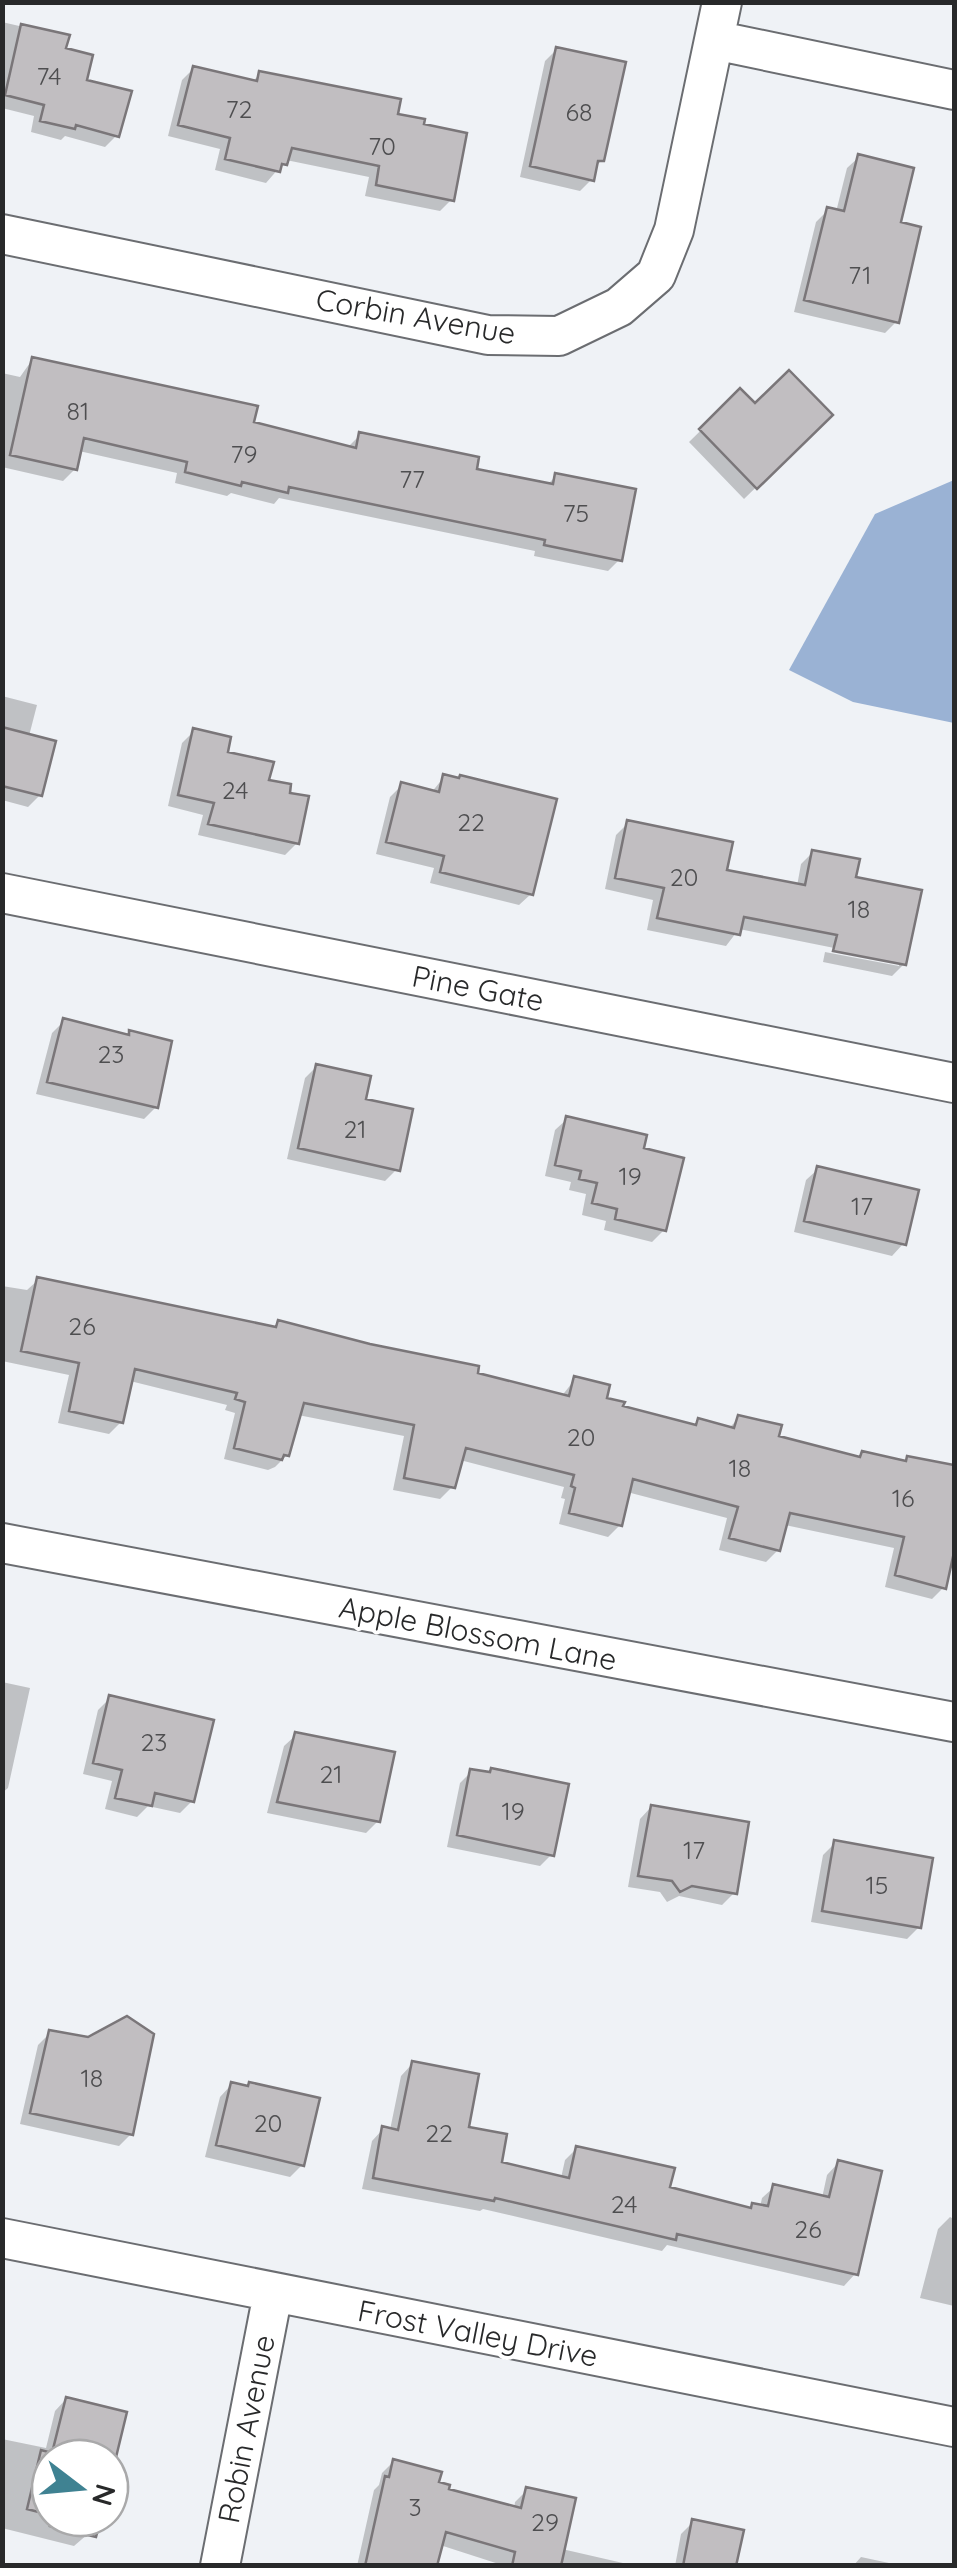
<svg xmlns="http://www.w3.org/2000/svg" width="957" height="2568" viewBox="0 0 957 2568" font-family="Quicksand,sans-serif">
<rect width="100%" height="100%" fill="#eff2f6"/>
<path fill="#9ab2d4" d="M954,480V723L853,702L789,670L875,514Z"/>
<path fill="#0003" d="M2,22L67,37L63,50L116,136L105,147L65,136L61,140L31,132L34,116L2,108Z
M557,49L602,160L595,167L592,179L580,191L520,177L545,61Z
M194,68L251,83L260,74L396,116L451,200L440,211L365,196L369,177L286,160L266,183L215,170L220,149L168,136L182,80Z
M859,157L898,224L896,322L885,333L794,312L816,222L828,210L836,212L847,168Z
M32,360L251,424L347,448L360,435L474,471L547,485L556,476L620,559L608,571L534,556L535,551L279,498L274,504L231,493L227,496L175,483L177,473L79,451L75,469L63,481L2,467V373L20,377Z
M740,392L754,407L830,415L744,499L689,442Z
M2,696L37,705L29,736L40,795L28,807L2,800Z
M194,731L266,782L297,843L285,855L198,835L203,815L168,806L182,743Z
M444,777L531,894L519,905L430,883L434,868L376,854L390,797L402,785L431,793Z
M628,823L724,872L797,886L801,864L813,852L853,879L904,964L892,976L823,962L825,952L899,966V961L739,929L726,946L647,930L653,900L605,889L616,835Z
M64,1021L126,1037L130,1032L156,1107L144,1119L36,1094L52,1033Z
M317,1066L363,1101L397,1169L385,1181L287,1159L305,1078Z
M567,1119L641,1150L664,1230L652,1242L604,1230L606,1221L582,1215L586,1194L569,1190L571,1182L545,1176L555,1130Z
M818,1169L903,1244L892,1256L794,1232L806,1180Z
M38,1280L273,1329L279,1323L561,1397L575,1379L620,1408L693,1427L699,1421L728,1429L739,1418L776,1438L858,1459L863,1454L904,1463L908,1459L954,1471V1544L944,1587L932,1599L885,1587L894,1548L785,1525L778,1550L766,1562L719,1550L727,1518L627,1492L620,1525L608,1537L559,1524L565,1499L561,1498L564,1487L460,1460L452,1487L440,1499L393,1490L404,1436L298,1415L287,1455L275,1467L268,1470L224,1459L235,1413L225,1410L227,1405L130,1381L121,1422L109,1434L58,1423L69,1375L2,1361V1286L27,1290Z
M2,1682L30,1688L8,1788L2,1793Z
M110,1698L192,1801L180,1813L148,1806L137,1817L105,1809L112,1781L83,1774L98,1710Z
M296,1735L378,1821L366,1833L267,1813L284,1746Z
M471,1772L552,1854L540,1866L447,1847L460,1783Z
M651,1807L734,1893L722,1905L679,1896L667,1902L660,1892L628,1887L640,1819Z
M835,1843L919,1927L907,1939L811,1922L823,1855Z
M50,2033L131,2134L119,2146L20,2124L38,2045Z
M412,2064L499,2163L561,2178L565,2160L577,2148L667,2189L749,2210L753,2206L760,2207L762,2198L774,2187L822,2198L827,2175L838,2163L855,2274L844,2286L667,2245L662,2251L483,2209L480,2211L362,2189L372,2141L383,2129L390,2130L401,2076Z
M231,2085L246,2088L302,2165L290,2177L205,2157L220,2097Z
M950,2217L954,2219V2306L920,2298L938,2229Z
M66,2399L124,2414L110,2471V2458H50V2518H99L96,2527L74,2546L2,2528V2439L46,2448L55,2411Z
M394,2461L446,2491L514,2509L515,2502L527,2490L562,2549L636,2566H505L440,2545L435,2566H357L374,2490L379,2485L382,2473Z
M693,2522L734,2566H675L681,2534Z
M861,2557L903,2566H853Z"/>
<path fill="#c1bec1" stroke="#7a7679" stroke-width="2.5" d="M21,24L70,35L66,48L93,55L87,80L132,91L119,137L76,125L75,129L40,121L44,105L5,95Z
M556,47L626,62L604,161H598L594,181L530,166Z
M193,66L257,81L259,71L401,99L398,114L425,119L424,124L467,133L454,201L376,185L379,166L292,148L287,165L282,164L280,172L225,159L230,138L178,125Z
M858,154L914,168L901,222L921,227L899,323L804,300L827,207L844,211Z
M32,357L258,406L254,422L356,448L359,432L479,457L477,469L553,484L555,473L636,489L622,561L544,545L545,540L289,487L288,493L242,482L241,486L185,472L187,462L84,438L77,470L10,455Z
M789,370L833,415L757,489L699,429L740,388L755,403Z
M2,727L56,741L42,796L2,786Z
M193,728L231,737L228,752L274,762L269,780L291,784L290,793L309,796L299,844L208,824L214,803L178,795Z
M443,774L459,778L460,775L557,799L533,895L440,872L444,856L386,842L401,782L439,792Z
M627,820L733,842L727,870L805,885L812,850L860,859L856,877L922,890L906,965L833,951L837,935L744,917L740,935L657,918L664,888L615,878Z
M63,1018L129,1035V1030L172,1041L158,1108L47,1082Z
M316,1064L371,1076L366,1099L413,1109L400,1171L298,1148Z
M566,1116L647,1135L644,1148L684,1158L666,1231L615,1219L617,1209L592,1203L597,1183L579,1179L581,1171L555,1165Z
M817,1166L919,1190L906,1245L804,1221Z
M37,1277L276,1327L278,1320L370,1344L479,1366L478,1373L569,1396L574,1376L610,1385L607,1398L625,1402L623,1406L696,1425L698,1418L734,1428L738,1415L782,1425L779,1436L860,1457L862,1451L906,1461L907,1456L954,1465V1552L946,1589L895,1575L904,1537L790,1513L780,1551L729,1538L738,1507L633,1479L622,1526L569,1513L575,1488L571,1486L574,1475L466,1448L455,1488L404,1478L414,1425L304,1403L289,1456L284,1455L282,1460L234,1448L245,1402L235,1399L237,1393L135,1369L123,1423L69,1411L79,1363L21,1351Z
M109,1695L214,1720L194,1802L155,1793L152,1806L115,1798L122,1770L93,1763Z
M295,1732L395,1752L380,1822L277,1802Z
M491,1768L569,1784L554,1856L457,1835L470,1769L490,1772Z
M651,1805L749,1822L737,1894L692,1886L680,1892L672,1881L638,1876Z
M834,1840L933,1858L921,1928L822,1911Z
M127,2016L154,2034L133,2135L30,2113L49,2030L88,2037Z
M412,2061L479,2074L469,2127L507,2134L502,2162L569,2178L576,2146L675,2168L670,2187L751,2208L752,2203L768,2206L773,2184L829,2197L838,2160L882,2171L858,2275L677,2234L676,2240L495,2198L494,2201L373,2178L382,2126L398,2130Z
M231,2082L248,2086L249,2082L320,2098L304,2166L216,2145Z
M66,2397L127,2412L110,2482V2458H50V2515L27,2509L41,2450L52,2453Z
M393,2459L442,2472L439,2482L450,2485L449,2489L521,2508L526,2487L576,2498L561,2566H512L515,2552L446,2532L437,2566H365L385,2476L389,2477Z
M52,2518H101L96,2537L50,2526Z
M692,2519L744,2530L736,2566H683Z"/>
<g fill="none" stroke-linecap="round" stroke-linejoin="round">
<defs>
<path id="street" d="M714,40L954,90
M2,234L488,335L559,336L619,307L656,275L674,230L722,2
M2,893L954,1083
M2,1543L954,1722
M2,2238L954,2427
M220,2566L273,2293"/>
</defs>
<use href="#street" stroke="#6b6d71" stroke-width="42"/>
<use href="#street" stroke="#fff" stroke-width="38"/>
</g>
<g text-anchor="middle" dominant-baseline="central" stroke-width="8" stroke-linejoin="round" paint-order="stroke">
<g font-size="25" fill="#4e4e50">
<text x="49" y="75">74</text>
<text x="239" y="108">72</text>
<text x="579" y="111">68</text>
<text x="382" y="145">70</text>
<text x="860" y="274">71</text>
<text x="78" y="410">81</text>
<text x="244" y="453">79</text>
<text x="412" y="478">77</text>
<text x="576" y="512">75</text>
<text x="235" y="789">24</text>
<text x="471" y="821">22</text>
<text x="684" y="876">20</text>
<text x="859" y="908">18</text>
<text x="111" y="1053">23</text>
<text x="355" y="1128">21</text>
<text x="630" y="1175">19</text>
<text x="862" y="1205">17</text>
<text x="82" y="1325">26</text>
<text x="581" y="1436">20</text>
<text x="740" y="1467">18</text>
<text x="903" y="1497">16</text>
<text x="154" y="1741">23</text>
<text x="331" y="1773">21</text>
<text x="513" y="1810">19</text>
<text x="694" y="1849">17</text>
<text x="877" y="1884">15</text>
<text x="92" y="2077">18</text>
<text x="268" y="2122">20</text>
<text x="439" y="2132">22</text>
<text x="624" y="2203">24</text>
<text x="808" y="2228">26</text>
<text x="415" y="2506">3</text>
<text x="545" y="2521">29</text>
</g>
<g font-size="30" fill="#28292a" stroke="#fff">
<text transform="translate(416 316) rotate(10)">Corbin Avenue</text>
<text transform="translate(478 988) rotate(11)">Pine Gate</text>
<text transform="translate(478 1633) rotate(11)">Apple Blossom Lane</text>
<text transform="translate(478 2333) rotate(11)">Frost Valley Drive</text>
<text transform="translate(246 2429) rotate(-79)">Robin Avenue</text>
</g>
</g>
<rect width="957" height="2568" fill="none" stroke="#28292a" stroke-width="10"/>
<g transform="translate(80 2488) rotate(106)"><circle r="48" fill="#ffffff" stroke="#a9a9aa" stroke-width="2.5"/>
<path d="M0-8L18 38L0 25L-18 38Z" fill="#3f8292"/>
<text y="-15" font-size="28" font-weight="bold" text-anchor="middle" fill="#28292a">N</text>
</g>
</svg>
